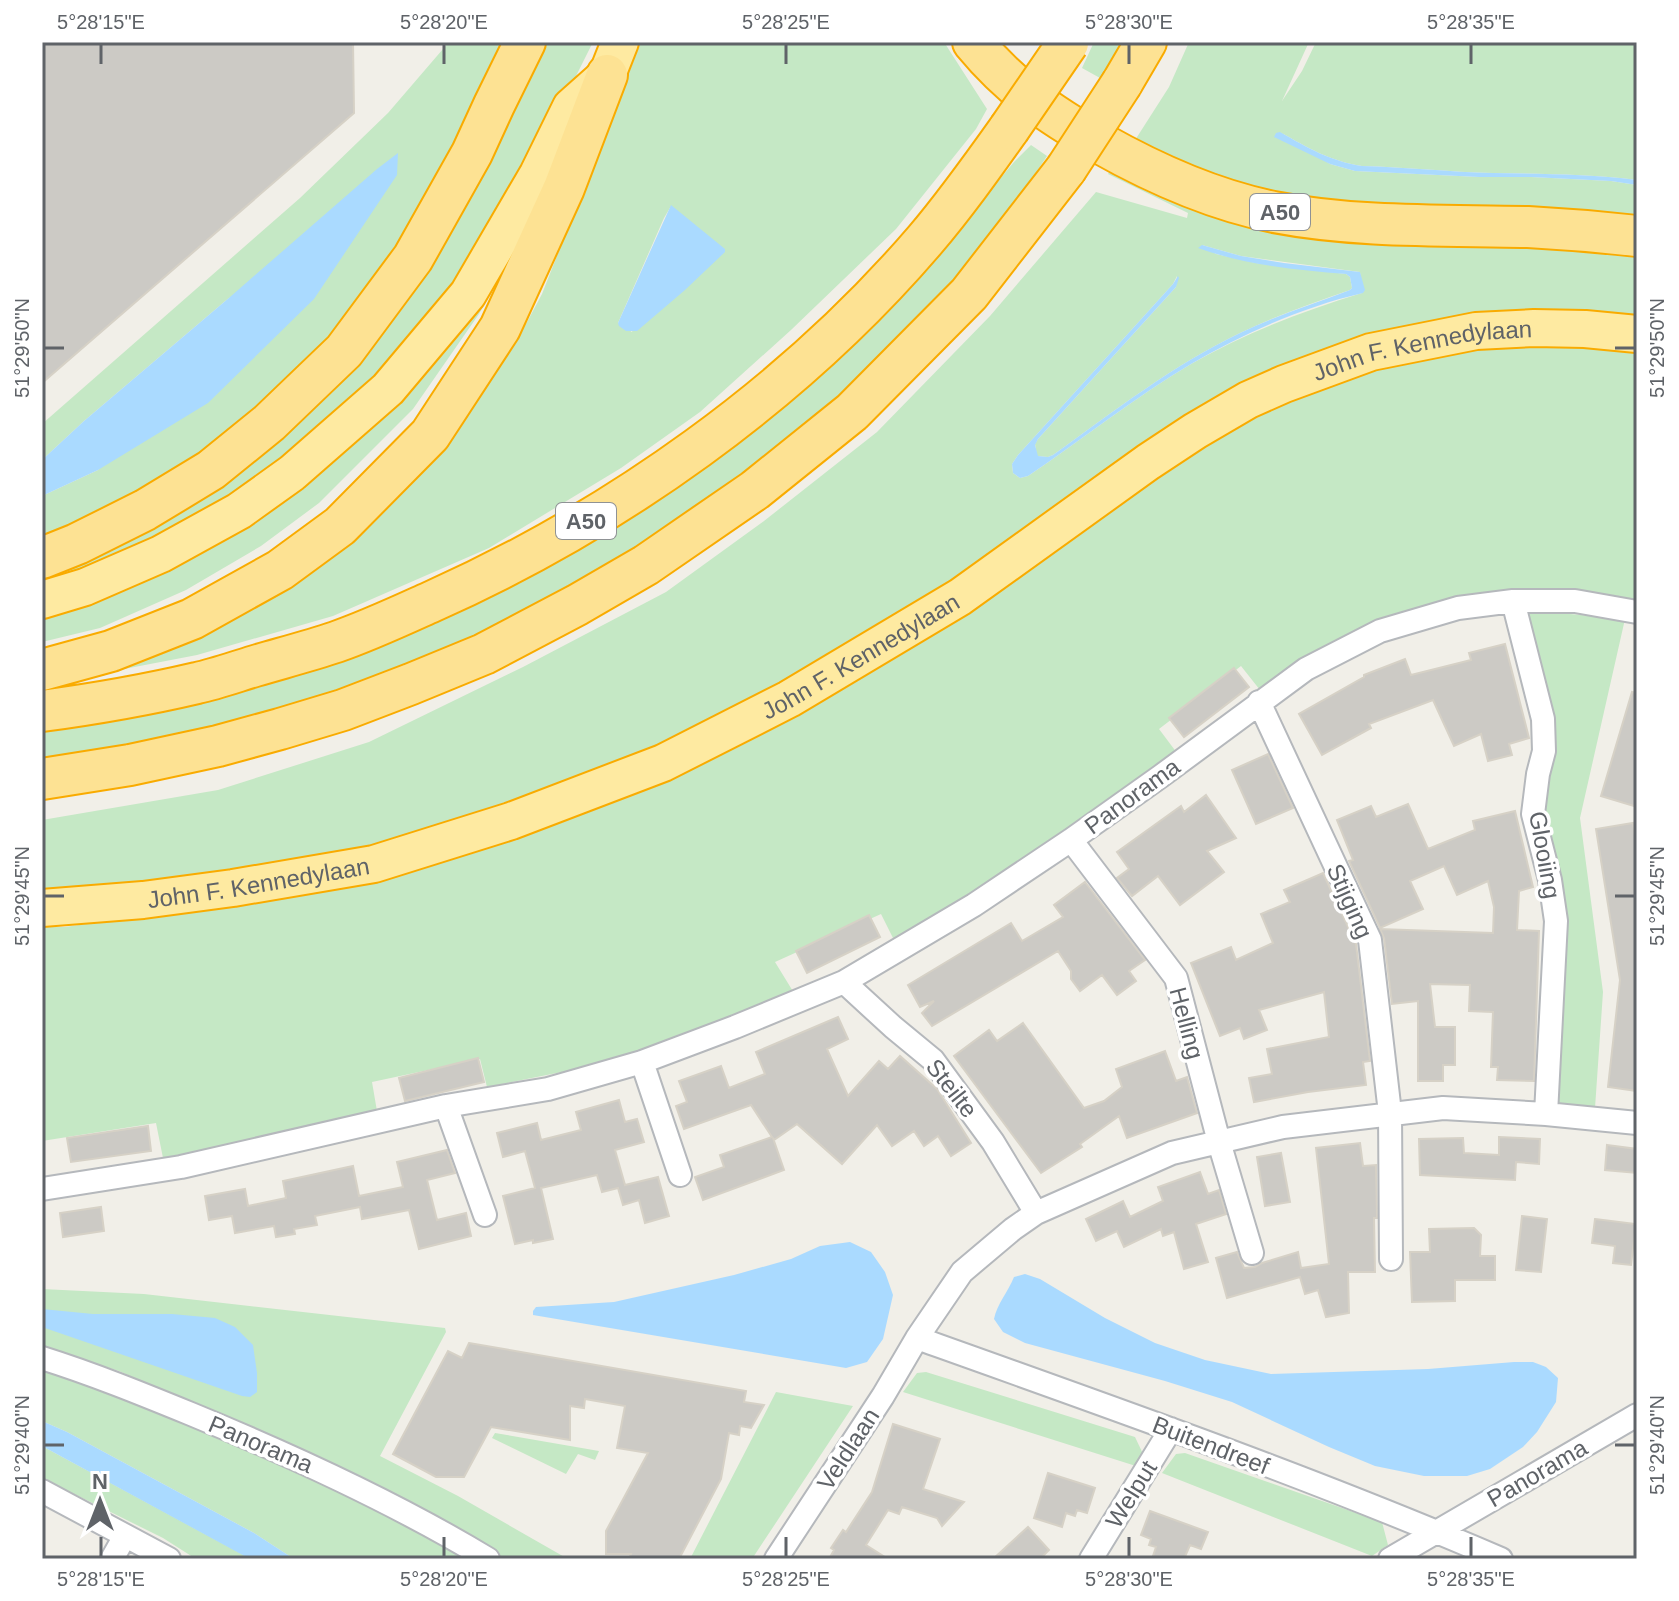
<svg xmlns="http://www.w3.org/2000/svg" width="1679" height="1601" viewBox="0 0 1679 1601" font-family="Helvetica,sans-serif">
<rect width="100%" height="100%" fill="#f1efe8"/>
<path fill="#c5e8c5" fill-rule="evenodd" d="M449,42H518L410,246L264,417L42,549V496L98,470L230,297L84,421L42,460V424L300,198L388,113Z
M534,42H593L529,170L456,290L384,376L234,502L42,592V567L353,350Z
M641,42H944L987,109L976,129L896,229L791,330L700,412L621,468L489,548L333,616L197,655L72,679L449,440L519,337L542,294ZM671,206L632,332L618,323L664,218Z
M1094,42H1131L1109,83L1082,68Z
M1189,42H1309L1282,101L1302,71L1316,42H1637V180C1589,174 1541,174 1493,173C1449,172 1406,167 1362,166C1330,161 1308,148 1280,132L1330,164L1355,171L1479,177H1531L1611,181L1637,185V223L1417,212L1223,186L1130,148L1169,87Z
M1031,145L1047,156L1035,174L1036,180L957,281L841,399L742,481L640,552L505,628L352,691L209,733L42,765V732L125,718L492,594L935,257L1014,162Z
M1112,167L1637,250V317L1532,310L1423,323L1330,349L1142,448L941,588L783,689L650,752L508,806L372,848L230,875L42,897V820L218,790L369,742L523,667L666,592L764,521L877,432L990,316L1096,192L1187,218L1188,213L1108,174ZM1202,245L1241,256L1360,272L1362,293C1303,311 1245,333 1191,364C1135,397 1083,439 1028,476L1020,478L1013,473L1012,464L1018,455L1173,284L1177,276L1176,287L1038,439L1035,444L1037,456L1048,457L1053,455C1113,412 1173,365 1240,333C1275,316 1313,303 1350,290L1352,288L1350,277L1346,274L1256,263L1216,254Z
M522,241L506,265L479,314L413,409L319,503L261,546L186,590L100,628L42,642V609L246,518Z
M1527,342L1637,350V604L1611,599L1364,628L1320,648L1290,667L1260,690L1241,666L1159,729L1177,753L1006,875L894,940L881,914L775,962L794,993L717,1025L617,1061L487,1087L480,1059L372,1082L378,1117L280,1137L163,1158L156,1123L42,1141V927H65L239,902L515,834L1156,474L1243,419L1336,380L1424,355Z
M1526,610L1625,619L1580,818L1603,992L1595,1108L1554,1105L1541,812Z
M42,1289L144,1294L445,1328L446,1332L380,1456L458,1496L568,1559H502L398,1498L320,1460L119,1371L42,1347Z
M42,1368L85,1382L238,1442L387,1513L466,1559H294L254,1533L67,1432L42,1421Z
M926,1372L1135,1437L1145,1458L1139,1467L903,1392L917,1373Z
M776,1392L853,1406L752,1559H690Z
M495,1433L599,1451L595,1460L578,1454L566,1474L492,1438Z
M42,1446L242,1554L250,1559H196L163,1538L42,1478Z
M1185,1453L1382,1522L1388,1545L1372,1556L1162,1473L1176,1454Z"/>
<path fill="#aadaff" d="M1280,132C1308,148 1330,161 1362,166C1406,167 1449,172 1493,173C1541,174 1589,174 1637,180V185L1611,181L1531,177H1479L1355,171L1330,164L1274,137L1276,133Z
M398,153L397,175L314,299L208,403L98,470L42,496V460L84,421L230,297L377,169Z
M671,205L725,249V252L685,290L637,331H626L619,326L618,323Z
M1202,245L1241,256L1284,263L1360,272L1365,290L1363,293C1303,307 1244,333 1191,364C1135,397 1083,439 1028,476L1020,478L1013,473L1012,464L1018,455L1173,284L1178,276L1179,278L1176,287L1038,439L1035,445L1038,456L1048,457L1053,455C1113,412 1173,365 1240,333C1275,316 1313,304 1350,290L1352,288L1350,277L1346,274C1296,270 1245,265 1198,248Z
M850,1242L871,1252L885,1272L893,1295L883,1339L867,1362L846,1368L533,1315V1311L536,1307L614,1302L734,1275L791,1259L820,1246Z
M1025,1274L1040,1279L1105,1318L1155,1343L1205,1360L1271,1374L1428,1369L1514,1362H1533L1546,1367L1558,1378L1556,1402L1537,1432L1523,1447L1490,1469L1467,1476H1424L1375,1466L1329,1447L1232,1402L1165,1381L1025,1343L1003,1332L994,1319C997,1304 1008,1292 1014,1277Z
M42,1309L93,1314H172L215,1318L235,1327L253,1345L257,1373V1392L250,1397L242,1396L42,1327Z
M42,1421L67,1432L254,1533L294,1559H250L42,1446Z"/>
<path fill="#cccac5" stroke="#d6d1c6" stroke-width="2" d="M42,42H353L354,113L42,383Z
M1505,644L1529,738L1509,744L1512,755L1488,761L1481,734L1454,746L1433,700L1369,724L1371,728L1322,755L1299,714L1364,677V675L1405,659L1411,675L1471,660L1469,653Z
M1234,668L1249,687L1184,737L1169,718Z
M1632,692L1637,693V807L1601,796Z
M1268,754L1293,808L1256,824L1232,770Z
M1206,795L1236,838L1207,851L1224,872L1180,905L1158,876L1132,896L1117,878L1129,869L1117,852L1181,806L1184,812Z
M1408,804L1428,849L1475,830L1473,821L1515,811L1533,887L1519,891L1517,930L1539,931L1534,1081L1497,1080L1498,1067H1491L1493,1012L1469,1011L1470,985L1430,984L1435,1027H1455V1065H1443V1081H1418V1001L1392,1004L1384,938L1380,929L1493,933L1494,907L1488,881L1457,895L1444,866L1410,881L1423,909L1380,928L1349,861L1353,860L1337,820L1371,806L1376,817Z
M1633,823L1637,847V1091L1608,1087L1620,980L1596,829Z
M1323,873L1356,944L1370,1061L1363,1062L1366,1085L1308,1092L1254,1102L1249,1078L1272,1074L1267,1049L1329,1037L1324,992L1259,1010L1267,1030L1244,1039L1240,1028L1220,1036L1191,963L1231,947L1236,960L1273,943L1261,914L1290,902L1284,890Z
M1085,882L1145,960L1129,971L1136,981L1117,995L1102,975L1080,991L1071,979V971L1058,951L932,1026L922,1013L934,1001L920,1007L908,985L1011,923L1022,941L1063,917L1054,905Z
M869,915L880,937L807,973L796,951Z
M838,1017L848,1039L827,1049L848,1096L879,1061L888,1069L900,1056L937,1089L971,1143L951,1156L938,1136L924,1146L914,1131L892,1146L877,1125L842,1164L797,1124L774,1140L773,1138L784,1170L703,1200L695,1177L724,1167L720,1155L772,1137L751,1105L684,1129L676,1106L687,1102L679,1081L721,1066L729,1088L765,1074L756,1052Z
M1023,1023L1084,1108L1104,1101L1122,1087L1116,1069L1165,1051L1176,1081L1187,1077L1197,1113L1127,1138L1119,1116L1080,1144L1082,1147L1041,1173L954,1056L989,1030L997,1041Z
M478,1058L484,1082L405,1101L399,1078Z
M619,1100L625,1122L637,1119L644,1142L615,1150L625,1185L658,1177L669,1216L645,1223L639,1200L623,1205L618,1188L602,1192L597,1175L541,1188L553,1239L533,1243V1240L515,1244L503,1196L535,1188L525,1151L503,1157L497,1133L537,1123L541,1140L581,1130L576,1112Z
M148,1126L151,1151L71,1162L67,1138Z
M1499,1137L1540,1139L1539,1164L1516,1162L1515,1180L1420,1175L1419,1139L1463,1138L1464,1153L1499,1155Z
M1360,1143L1363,1166L1376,1165L1377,1218H1374L1375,1272H1348L1349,1313L1326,1317L1318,1290L1305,1294L1300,1277L1227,1298L1216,1258L1237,1252L1244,1268L1255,1267L1262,1263L1298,1252L1301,1268L1329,1264L1316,1148Z
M1607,1145L1637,1149V1173L1605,1170Z
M447,1150L455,1173L427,1180L437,1220L466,1213L471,1236L419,1249L409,1210L362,1219L360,1207L315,1216L317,1225L294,1229L295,1234L276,1237L274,1226L235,1233L232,1216L209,1220L205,1196L245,1189L248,1206L286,1198L283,1181L353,1166L359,1196L403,1187L397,1162Z
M1281,1153L1290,1202L1265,1206L1257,1157Z
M1200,1172L1208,1194L1219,1190L1226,1214L1196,1224L1208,1262L1184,1269L1174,1232L1163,1236L1161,1229L1124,1247L1117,1231L1096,1241L1086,1219L1123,1201L1130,1217L1163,1201L1158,1187Z
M101,1207L104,1231L63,1237L60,1213Z
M1522,1216L1547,1219L1541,1272L1516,1270Z
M1595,1219L1636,1224L1631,1265L1613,1263L1615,1246L1592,1243Z
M1474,1228L1481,1235L1480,1256H1495V1280H1455V1301L1412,1302L1410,1252H1430L1429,1229Z
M469,1343L746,1391L744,1402L764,1405L751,1428L740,1426L739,1435L729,1433L721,1479L679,1559H629L631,1554H606V1531L648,1453L617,1448L625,1406L585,1399L584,1408L570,1406V1440L491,1427L464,1477H436L393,1454L448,1351L462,1358Z
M893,1424L940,1439L923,1489L964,1502L942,1526L937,1518L902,1507L899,1514L888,1510L866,1545L888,1559H829L834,1550L831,1548L843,1530L846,1532L872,1492Z
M1048,1473L1095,1488L1087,1513L1077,1510L1075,1516L1066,1513L1062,1527L1034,1518Z
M1150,1511L1208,1532L1201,1549L1190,1545L1184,1559H1152L1156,1547L1149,1545L1151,1539L1141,1535Z
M1028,1527L1049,1550L1040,1559H993Z"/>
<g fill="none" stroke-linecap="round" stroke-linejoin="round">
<defs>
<path id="minor" d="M1513,601L1543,719L1544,751L1538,774L1533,814L1550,880L1556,921L1546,1114
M1259,702L1370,940L1390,1113L1391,1259
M1071,840L1176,978L1219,1142L1252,1253
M844,982L893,1027L933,1060L993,1142L1036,1213
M642,1062L680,1175
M446,1106L485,1215
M42,1189L181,1167L446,1106L548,1089L642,1062L735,1027L844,982L974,905L1071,840L1161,776L1306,669L1380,631L1458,608L1513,601H1575L1637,612
M917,1338C1113,1408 1310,1477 1501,1559
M42,1358C93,1374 142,1394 191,1414C293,1456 394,1502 488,1559
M42,1491L169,1559
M112,1559L125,1536
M776,1559L883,1396L917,1338L962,1272L1013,1229L1036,1213L1172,1153L1283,1127L1443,1108L1546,1114L1637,1123
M1091,1559L1171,1429
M1390,1559L1637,1415"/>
<g id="trunk">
<path d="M42,600L85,587L161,554L239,511L292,473L388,389L468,294L538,174L571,107L607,75L620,42"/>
<path id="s1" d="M42,908L143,900L233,888L374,864L511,821L663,763L789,699L960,597L1148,462L1195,431L1248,400L1284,384L1371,352L1476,331L1534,328L1585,329L1637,334"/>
</g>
<path id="motorway" d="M973,42C1011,88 1049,114 1100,143C1155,174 1213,200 1274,212C1358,228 1444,225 1528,227C1565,229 1601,232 1637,236
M1122,83L1146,42
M42,558L77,544L145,510L211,470L269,423L344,351L413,258L472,153L494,105L525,42
M42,670L111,651L192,619L280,570L340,526L430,435L500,328L564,188L607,75
M42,711C94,704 146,695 197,683C216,679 235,672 255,666C282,658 309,651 336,642C368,631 400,616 431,602C615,520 793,394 925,240C955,205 982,167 1009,129
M42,779L130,765L218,746L280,729L343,710L411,684L484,654L577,605L646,565L755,490L852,412L969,294L1066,169"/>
</defs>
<use href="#minor" stroke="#b5b8bc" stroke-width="26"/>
<use href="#trunk" stroke="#f9ab00" stroke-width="40"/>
<use href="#motorway" stroke="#f9ab00" stroke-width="44"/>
<use href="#minor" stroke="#fff" stroke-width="22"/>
<use href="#trunk" stroke="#feeaa1" stroke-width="36"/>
<use href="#motorway" stroke="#fde293" stroke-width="40"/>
<defs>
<path id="motorway-bridge" d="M1009,129L1068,43
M1066,169L1122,83"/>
</defs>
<use href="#motorway-bridge" stroke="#f9ab00" stroke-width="44" stroke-linecap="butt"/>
<use href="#motorway-bridge" stroke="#fde293" stroke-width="40"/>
</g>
<path fill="none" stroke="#5f6368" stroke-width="3" d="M101,44V64M444,44V64M786,44V64M1129,44V64M1471,44V64M44,348H64M1615,348H1635M44,896H64M1615,896H1635M44,1445H64M1615,1445H1635M101,1537V1557M444,1537V1557M786,1537V1557M1129,1537V1557M1471,1537V1557"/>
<g text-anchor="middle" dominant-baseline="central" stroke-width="7" stroke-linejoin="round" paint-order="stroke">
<g fill="#fff" stroke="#8f9295" stroke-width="2">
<rect x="1250" y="194" width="60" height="36" rx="6"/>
<rect x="556" y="503" width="60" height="36" rx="6"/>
</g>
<g font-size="22" font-weight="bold" fill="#5f6368">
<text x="1280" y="212">A50</text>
<text x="586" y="521">A50</text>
</g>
<g font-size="24" fill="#5f6368" stroke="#fff">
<text stroke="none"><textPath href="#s1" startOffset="1514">John F. Kennedylaan</textPath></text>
<text stroke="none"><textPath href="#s1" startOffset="866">John F. Kennedylaan</textPath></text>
<text transform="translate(1132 796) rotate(-36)">Panorama</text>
<text transform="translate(1545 855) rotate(80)">Glooiing</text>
<text stroke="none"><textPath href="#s1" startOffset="218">John F. Kennedylaan</textPath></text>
<text transform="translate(1350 901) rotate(66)">Stijging</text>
<text transform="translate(1187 1023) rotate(75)">Helling</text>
<text transform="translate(952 1088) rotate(52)">Steilte</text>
<text transform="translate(261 1444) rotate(23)">Panorama</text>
<text transform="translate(1211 1445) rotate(21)">Buitendreef</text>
<text transform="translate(848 1449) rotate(-57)">Veldlaan</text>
<text transform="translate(1537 1473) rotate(-30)">Panorama</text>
<text transform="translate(1131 1494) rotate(-58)">Welput</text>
</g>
</g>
<rect width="1679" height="1601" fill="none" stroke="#ffffff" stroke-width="88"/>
<g transform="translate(100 1501)" stroke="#ffffff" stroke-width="6" paint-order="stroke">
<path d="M0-6L14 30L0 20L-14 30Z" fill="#5f6368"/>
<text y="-12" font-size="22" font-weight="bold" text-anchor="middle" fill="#5f6368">N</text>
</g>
<rect x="44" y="44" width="1591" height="1513" fill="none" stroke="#5f6368" stroke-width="3"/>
<g font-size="20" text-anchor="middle" fill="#5f6368">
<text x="101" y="29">5°28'15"E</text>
<text x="444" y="29">5°28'20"E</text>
<text x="786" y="29">5°28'25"E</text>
<text x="1129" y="29">5°28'30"E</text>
<text x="1471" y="29">5°28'35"E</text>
<text transform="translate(22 348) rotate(-90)" y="7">51°29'50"N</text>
<text transform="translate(1657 348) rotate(-90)" y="7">51°29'50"N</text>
<text transform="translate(22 896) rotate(-90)" y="7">51°29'45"N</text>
<text transform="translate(1657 896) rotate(-90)" y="7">51°29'45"N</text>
<text transform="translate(22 1445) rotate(-90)" y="7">51°29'40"N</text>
<text transform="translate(1657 1445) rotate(-90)" y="7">51°29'40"N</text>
<text x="101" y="1586">5°28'15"E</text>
<text x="444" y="1586">5°28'20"E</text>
<text x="786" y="1586">5°28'25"E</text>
<text x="1129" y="1586">5°28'30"E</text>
<text x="1471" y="1586">5°28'35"E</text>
</g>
</svg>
